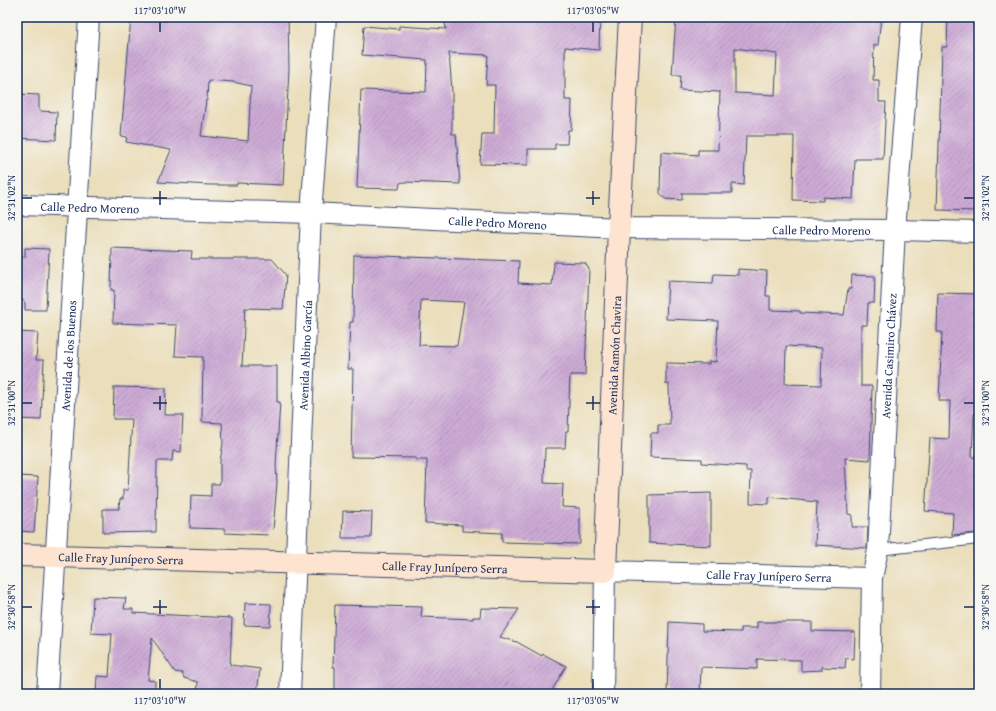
<svg xmlns="http://www.w3.org/2000/svg" width="996" height="711" viewBox="0 0 996 711" font-family="'Gentium Book Plus',serif">
<defs>
<pattern id="building-hatch" width="6" height="6" patternUnits="userSpaceOnUse"><rect width="6" height="6" fill="#cdaad5"/><path d="M-1 1l2-2M0 6l6-6M5 7l2-2" fill="none" stroke="#a68bb0"/></pattern>
</defs>
<rect width="100%" height="100%" fill="#f6f6f2"/>
<filter id="ink" filterUnits="userSpaceOnUse"><feTurbulence type="fractalNoise" baseFrequency=".025" numOctaves="2"/><feDisplacementMap in="SourceGraphic" scale="8" xChannelSelector="R" yChannelSelector="G"/><feConvolveMatrix kernelMatrix="1 2 1 2 8 2 1 2 1" color-interpolation-filters="sRGB"/></filter>
<filter id="wash" filterUnits="userSpaceOnUse"><feTurbulence type="fractalNoise" baseFrequency=".012" numOctaves="4" result="noise"/><feDisplacementMap in="SourceGraphic" scale="16" xChannelSelector="R" yChannelSelector="G"/><feGaussianBlur stdDeviation="0.9" result="paint"/><feColorMatrix in="noise" values="0 0 0 0 0 0 0 0 0 0 0 0 0 0 0 0 0 1.4 0 .05"/><feComposite in="paint" operator="in"/></filter>
<g filter="url(#wash)">
<rect width="100%" height="100%" fill="#ebdebb"/>
<g id="blocks">
<path fill="url(#building-hatch)" fill-rule="evenodd" d="M131,17L167,21V17H288L289,69L283,185L237,183V185H210L158,182L171,150L126,142L127,137L121,136ZM208,80L233,82L251,86L248,141L201,136L206,100H207Z
M444,17H600L599,50L565,47V100H572L571,130H568L567,144H555V149H528V165L480,164L482,134H494L495,85H486L488,55L449,53L452,91V134H456L460,184L404,182L400,183L399,189L357,188L361,90L426,92L427,60L362,55L364,26L399,29V26L446,29Z
M676,17H881L878,45H874L873,80H879V102H886L883,159H855L853,199L823,197V201L793,200L794,136H746L744,185L732,184V193H682V200L665,199L660,193L661,152L698,155V150H718L720,92L680,90L681,75H672ZM735,48L777,54L775,95L735,93Z
M948,17H979V211L937,210L942,47H947Z
M17,94L39,95V111L57,112L56,140L17,138Z
M25,248L49,249L46,310H25V303L17,293V261H21V257H25Z
M112,248L192,251L191,259H272L286,275L283,309L245,308L242,366H277V402H280L276,465L277,483L273,530L268,535L225,533V529L190,528L191,495L211,496V484H220V462L223,443L222,423L202,422L203,357L175,356L177,325L113,323L114,290H111Z
M354,255L519,261L518,283L552,285L554,262L585,263L589,269L585,375H570L568,431H566L565,448H545L544,483L563,484L562,507L580,508V544L502,542V533L462,531V525L425,523L427,460H416V458L351,457L353,369H348L350,322H353ZM421,300L464,302L457,346L419,345Z
M738,269L767,271L766,296H770V310L800,311V313L844,315L848,289H851L852,275L875,276L874,303H868L867,325H861V386H872L870,460L845,458L848,514L852,515V527H868L867,548L815,545L817,502L769,497V504L750,503L751,471H746V466L702,463V459L650,457L651,433H658V425H670L669,384H666V363L709,364V361L716,362L718,321L666,319L668,281L713,283L714,274L738,275ZM786,346L822,348L821,385L785,384Z
M938,293L979,294L976,388H979V413H974L972,457L979,458V533L952,535L953,513L925,511L930,438L949,439L950,401H939L942,332H937Z
M17,332L38,333L36,360H44L41,420L17,419Z
M114,387L166,388L165,415H183L181,452L173,451L172,461H157L156,532L103,533V509H119L120,499H123V490H128L132,419H113Z
M17,476L38,477L34,532L17,531Z
M711,493V546L649,543V495Z
M343,511L372,512L371,538H342Z
M93,597L126,598L124,609H133V613L232,618L230,665L260,669L257,694H197L198,682L184,678L182,673L175,672L152,638L148,680L155,681V694H96L97,676L109,677L112,634L91,633Z
M245,603L271,604L270,626L244,625Z
M335,605L422,607L421,617L473,619V617H480L481,608L519,609L500,637L517,642L542,656L543,654L566,666L550,694H335V667H333Z
M669,622L702,624V631L741,632V628H757V622H812V631L855,632L854,659L846,658L845,668L822,667V670L801,671V660L757,659V669L701,667L700,694H667Z"/>
</g>
</g>
<g filter="url(#ink)">
<use href="#blocks" fill-opacity="0" stroke="#3a496c" stroke-width="1"/>
<g fill="none" stroke-linecap="round" stroke-linejoin="round">
<defs>
<path id="lane" d="M878,550L979,539"/>
<g id="street">
<path id="s1" d="M17,205L311,213L619,228L895,230L979,232"/>
<path id="s2" d="M47,694L89,17"/>
<path id="s3" d="M290,694L311,213L326,17"/>
<path id="s4" d="M603,694L605,571L872,578"/>
<path id="s5" d="M870,694L872,578L878,550L895,230L912,17"/>
</g>
<g id="secondary">
<path id="s6" d="M17,555L605,571L619,228L630,17"/>
</g>
</defs>
<use href="#lane" stroke="#3a496c" stroke-width="12"/>
<use href="#street" stroke="#3a496c" stroke-width="22"/>
<use href="#secondary" stroke="#3a496c" stroke-width="24"/>
<use href="#lane" stroke="#fff" stroke-width="10"/>
<use href="#street" stroke="#fff" stroke-width="20"/>
<use href="#secondary" stroke="#fde4d1" stroke-width="22"/>
</g>
</g>
<path fill="none" stroke="#1b2f5e" stroke-width="1.5" d="M160,22V32M593,22V32M160,191V205M593,191V205M22,198H32M153,198H167M586,198H600M964,198H974M160,396V410M593,396V410M22,403H32M153,403H167M586,403H600M964,403H974M160,600V614M593,600V614M22,607H32M153,607H167M586,607H600M964,607H974M160,679V689M593,679V689"/>
<g text-anchor="middle" dominant-baseline="central" stroke-width="3.5" stroke-linejoin="round" paint-order="stroke">
<g font-size="12" fill="#1b2f5e" stroke="#f6f6f2">
<text stroke="none"><textPath href="#s1" startOffset="73">Calle Pedro Moreno</textPath></text>
<text stroke="none"><textPath href="#s1" startOffset="481">Calle Pedro Moreno</textPath></text>
<text stroke="none"><textPath href="#s1" startOffset="805">Calle Pedro Moreno</textPath></text>
<text stroke="none"><textPath href="#s2" startOffset="339">Avenida de los Buenos</textPath></text>
<text stroke="none"><textPath href="#s3" startOffset="339">Avenida Albino García</textPath></text>
<text stroke="none"><textPath href="#s6" startOffset="804">Avenida Ramón Chavira</textPath></text>
<text stroke="none"><textPath href="#s5" startOffset="339">Avenida Casimiro Chávez</textPath></text>
<text stroke="none"><textPath href="#s6" startOffset="104">Calle Fray Junípero Serra</textPath></text>
<text stroke="none"><textPath href="#s6" startOffset="428">Calle Fray Junípero Serra</textPath></text>
<text stroke="none"><textPath href="#s4" startOffset="287">Calle Fray Junípero Serra</textPath></text>
</g>
</g>
<rect width="996" height="711" fill="none" stroke="#f6f6f2" stroke-width="44"/>
<rect x="22" y="22" width="952" height="667" fill="none" stroke="#1b2f5e" stroke-width="1.5"/>
<g font-size="10" text-anchor="middle" fill="#1b2f5e">
<text x="160" y="14">117°03'10"W</text>
<text x="593" y="14">117°03'05"W</text>
<text transform="translate(11 198) rotate(-90)" y="4">32°31'02"N</text>
<text transform="translate(985 198) rotate(-90)" y="4">32°31'02"N</text>
<text transform="translate(11 403) rotate(-90)" y="4">32°31'00"N</text>
<text transform="translate(985 403) rotate(-90)" y="4">32°31'00"N</text>
<text transform="translate(11 607) rotate(-90)" y="4">32°30'58"N</text>
<text transform="translate(985 607) rotate(-90)" y="4">32°30'58"N</text>
<text x="160" y="704">117°03'10"W</text>
<text x="593" y="704">117°03'05"W</text>
</g>
</svg>
